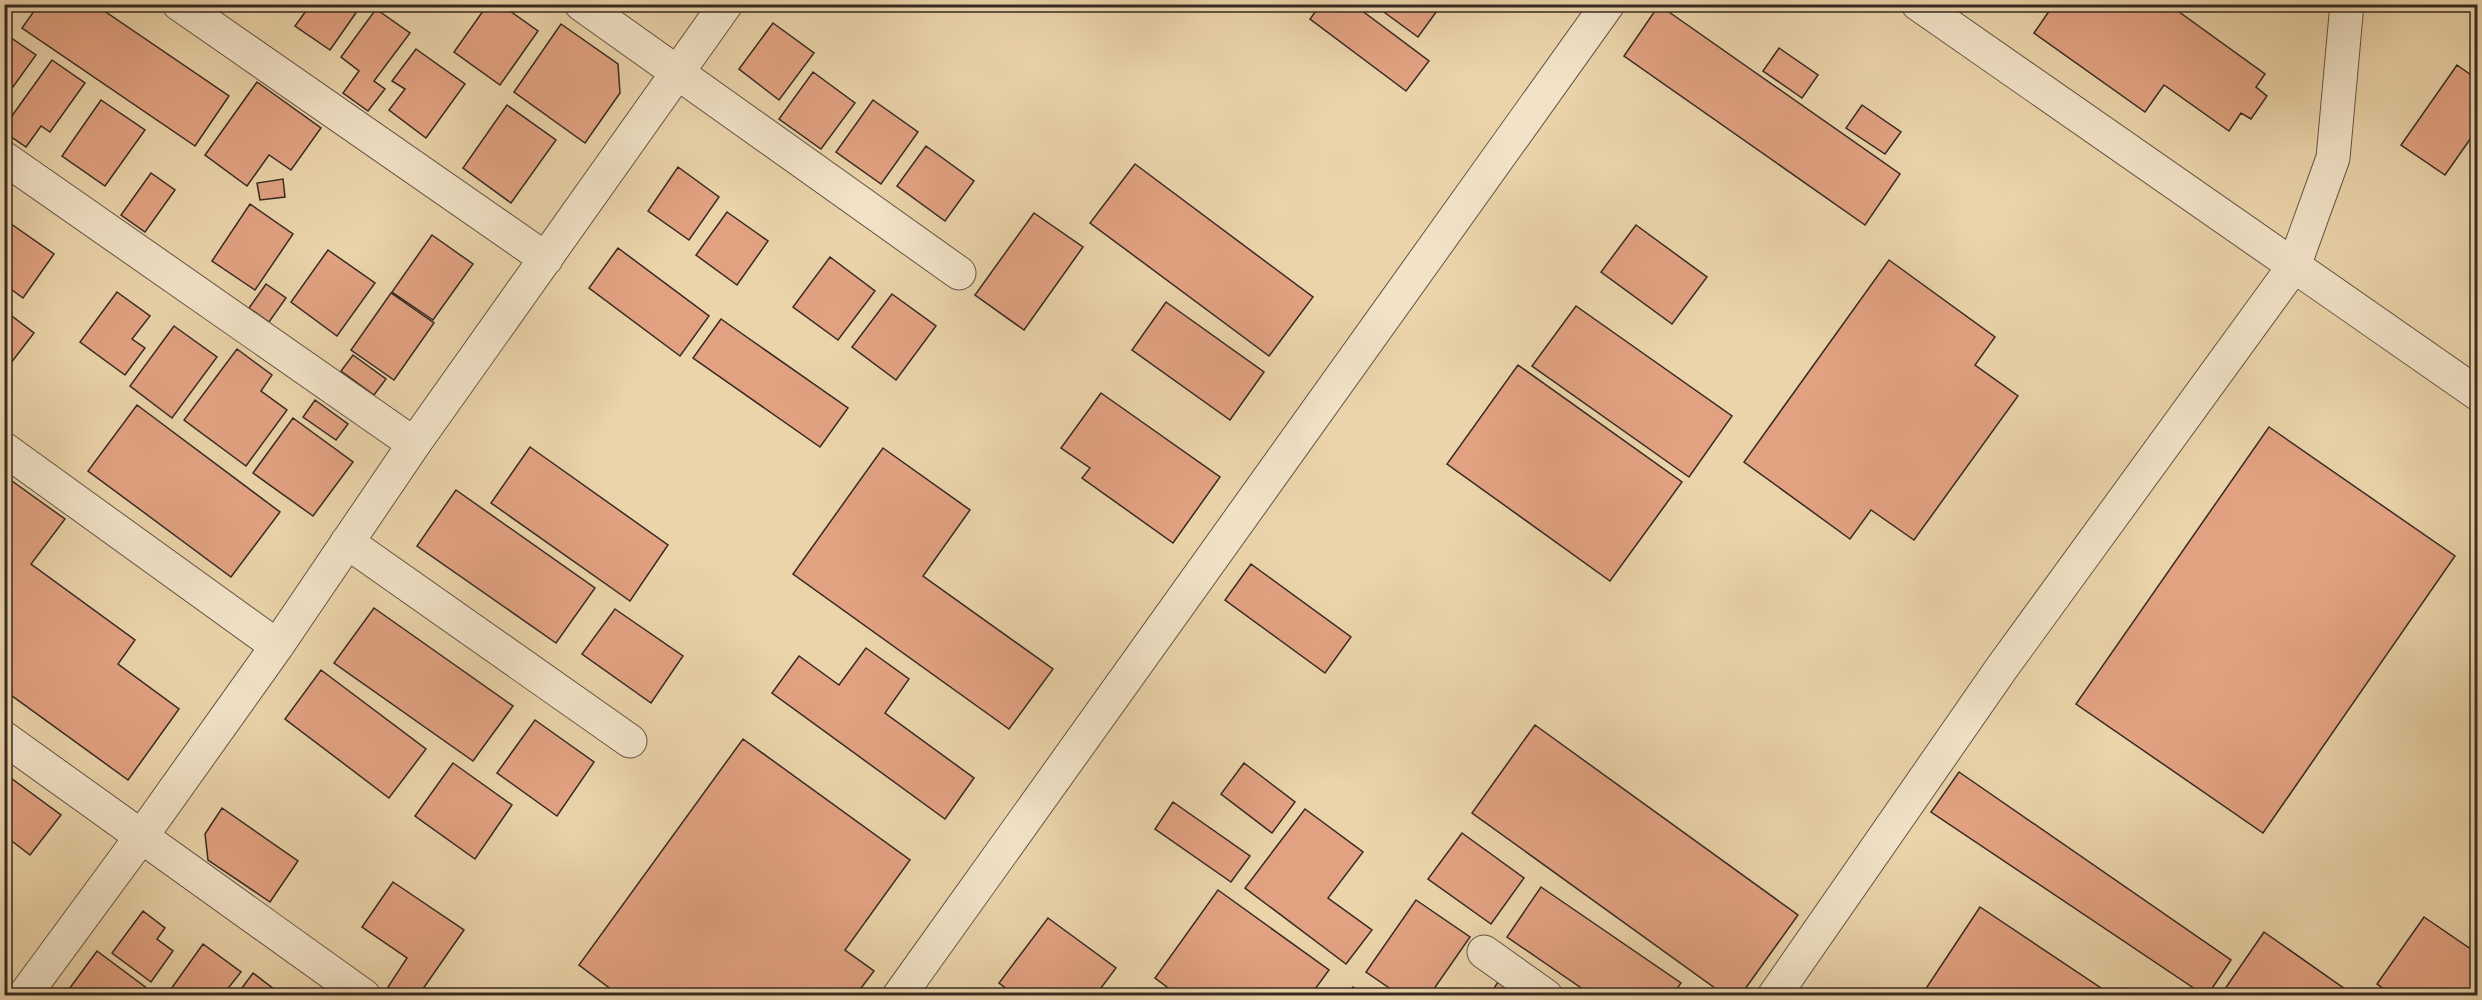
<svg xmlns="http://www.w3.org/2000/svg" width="2482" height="1000" viewBox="0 0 2482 1000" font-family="'IM FELL DW Pica',serif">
<rect width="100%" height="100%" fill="#ebd4aa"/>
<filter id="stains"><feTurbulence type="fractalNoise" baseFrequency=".00333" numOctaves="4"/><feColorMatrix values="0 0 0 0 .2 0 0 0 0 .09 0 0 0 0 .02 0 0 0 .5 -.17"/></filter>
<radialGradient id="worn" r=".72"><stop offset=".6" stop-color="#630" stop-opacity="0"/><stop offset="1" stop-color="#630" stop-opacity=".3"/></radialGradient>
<path fill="#e2a282" stroke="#372a23" stroke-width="1.5" d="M39,4H94L229,96L195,146L22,28Z
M311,4H357L360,7L330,50L295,26Z
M488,4H500L538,31L500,85L454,52Z
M1321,4H1353L1429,61L1406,91L1310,19Z
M1373,4H1442L1418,37Z
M2054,4H2168L2265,74L2256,87L2267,96L2251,119L2241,113L2229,131L2164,85L2145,112L2034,33Z
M1659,5L1900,174L1865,225L1624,56Z
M376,9L410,33L374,81L385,89L368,111L343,93L359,71L341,57Z
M773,23L814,53L779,100L739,69Z
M561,24L618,64L620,93L585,143L514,92Z
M4,33L36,55L5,98H4Z
M1779,48L1818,75L1802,98L1763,71Z
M416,49L465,84L426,138L389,110L405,89L392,81Z
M52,60L85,83L50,132L41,126L26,147L4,132V127Z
M2457,65L2478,80V128L2445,175L2401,145Z
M813,72L855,103L821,149L779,119Z
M257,82L321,128L291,170L269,155L247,186L205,155Z
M101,100L145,130L105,186L62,156Z
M873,100L918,132L881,184L836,152Z
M507,105L556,140L511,203L463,168Z
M1862,105L1901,132L1885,154L1846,128Z
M926,146L974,181L945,221L897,186Z
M1135,164L1313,297L1269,356L1090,223Z
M678,167L719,197L689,240L648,211Z
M151,173L175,190L145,232L121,215Z
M283,179L285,197L260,200L257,183Z
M250,204L293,234L255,290L212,261Z
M727,212L768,241L737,285L696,255Z
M1034,213L1083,247L1024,330L975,295Z
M4,219L54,254L23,298L4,284Z
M1636,225L1707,277L1672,324L1601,272Z
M432,235L473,264L433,320L392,292Z
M618,248L709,316L680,356L589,288Z
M328,250L375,283L337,336L291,302Z
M830,257L875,291L838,340L793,307Z
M1889,260L1995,337L1975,365L2018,396L1914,540L1871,510L1850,539L1744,462Z
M266,284L286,298L269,322L249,308Z
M117,292L150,316L132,339L145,348L125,375L80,342Z
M391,293L434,323L394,380L351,350Z
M892,294L936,326L896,380L852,347Z
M1166,302L1264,372L1230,420L1132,350Z
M1576,306L1732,416L1689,477L1532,366Z
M4,310L34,333L4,372Z
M721,319L848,408L820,447L693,358Z
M174,326L217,357L172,418L130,386Z
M237,349L272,375L261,391L287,410L246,466L184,420Z
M353,355L386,379L374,395L341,371Z
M1518,365L1682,482L1610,581L1447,464Z
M1101,393L1220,477L1173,543L1082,478L1090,468L1061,448Z
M315,400L348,424L336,440L303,417Z
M137,405L280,512L231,577L88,471Z
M293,418L353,462L313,516L253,473Z
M2269,427L2455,556L2263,833L2076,704Z
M530,447L668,545L630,601L491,503Z
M883,448L970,510L923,576L1053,669L1009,729L793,574Z
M5,476L65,519L31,564L135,640L118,664L179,709L128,780L4,690Z
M456,490L595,588L556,643L417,546Z
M1251,564L1351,637L1325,673L1225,600Z
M374,608L513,706L473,761L334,663Z
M615,609L683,656L651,703L582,654Z
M866,648L909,679L885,713L974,778L945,819L772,693L799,656L839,685Z
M321,670L426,749L389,798L285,719Z
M535,720L594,762L557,816L497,773Z
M1535,725L1798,915L1740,996H1726L1472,813Z
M743,739L910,860L845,950L874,971L855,996H620L579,965Z
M453,763L512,805L475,859L415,816Z
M1244,763L1295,802L1272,833L1221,794Z
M1959,772L2231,960L2207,996H2200L2195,989L1931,812Z
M4,773L61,815L30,855L4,835Z
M1173,802L1250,856L1231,882L1155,829Z
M222,808L298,861L270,902L208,860L205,834Z
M1305,809L1363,852L1328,898L1372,930L1346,964L1245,888Z
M1462,833L1524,878L1491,924L1428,879Z
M393,882L464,930L418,996H400L388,987L407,958L362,927Z
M1541,887L1681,983L1672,996H1593L1507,937Z
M1218,890L1329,970L1310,996H1179L1155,978Z
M1416,900L1470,937L1429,996H1401L1366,972Z
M1980,907L2113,996H1921Z
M143,911L165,928L157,939L173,951L151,982L112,953Z
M2424,917L2478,954V996H2394L2377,984Z
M1048,918L1116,968L1095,996H1016L999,983Z
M2264,932L2355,996H2220Z
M203,944L241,972L222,996H166Z
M97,951L152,992L150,996H64Z
M253,973L283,996H236Z
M1498,982L1516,996H1489Z
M1353,987L1366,996H1347Z"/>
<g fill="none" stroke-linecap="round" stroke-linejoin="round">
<defs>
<path id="street" d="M179,4L546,259
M581,4L959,273
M1918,4L2478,394
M4,158L414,444
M4,449L277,646
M347,542L630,741
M4,738L364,996
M1484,952L1546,996
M24,996L141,837L277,646L414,444L726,4
M899,996L1608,4
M1774,996L2001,669L2294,266L2333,158L2347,4"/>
</defs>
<use href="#street" stroke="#645445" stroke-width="35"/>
<use href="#street" stroke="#f2e3c8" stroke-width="33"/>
</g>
<rect width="2482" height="1000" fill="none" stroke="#ebd4aa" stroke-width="24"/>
<rect x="6" y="6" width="2470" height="988" fill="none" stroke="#372a23" stroke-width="3"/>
<rect x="12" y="12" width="2458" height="976" fill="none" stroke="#372a23" stroke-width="1.5"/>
<rect width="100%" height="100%" filter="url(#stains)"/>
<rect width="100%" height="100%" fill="url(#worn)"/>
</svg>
